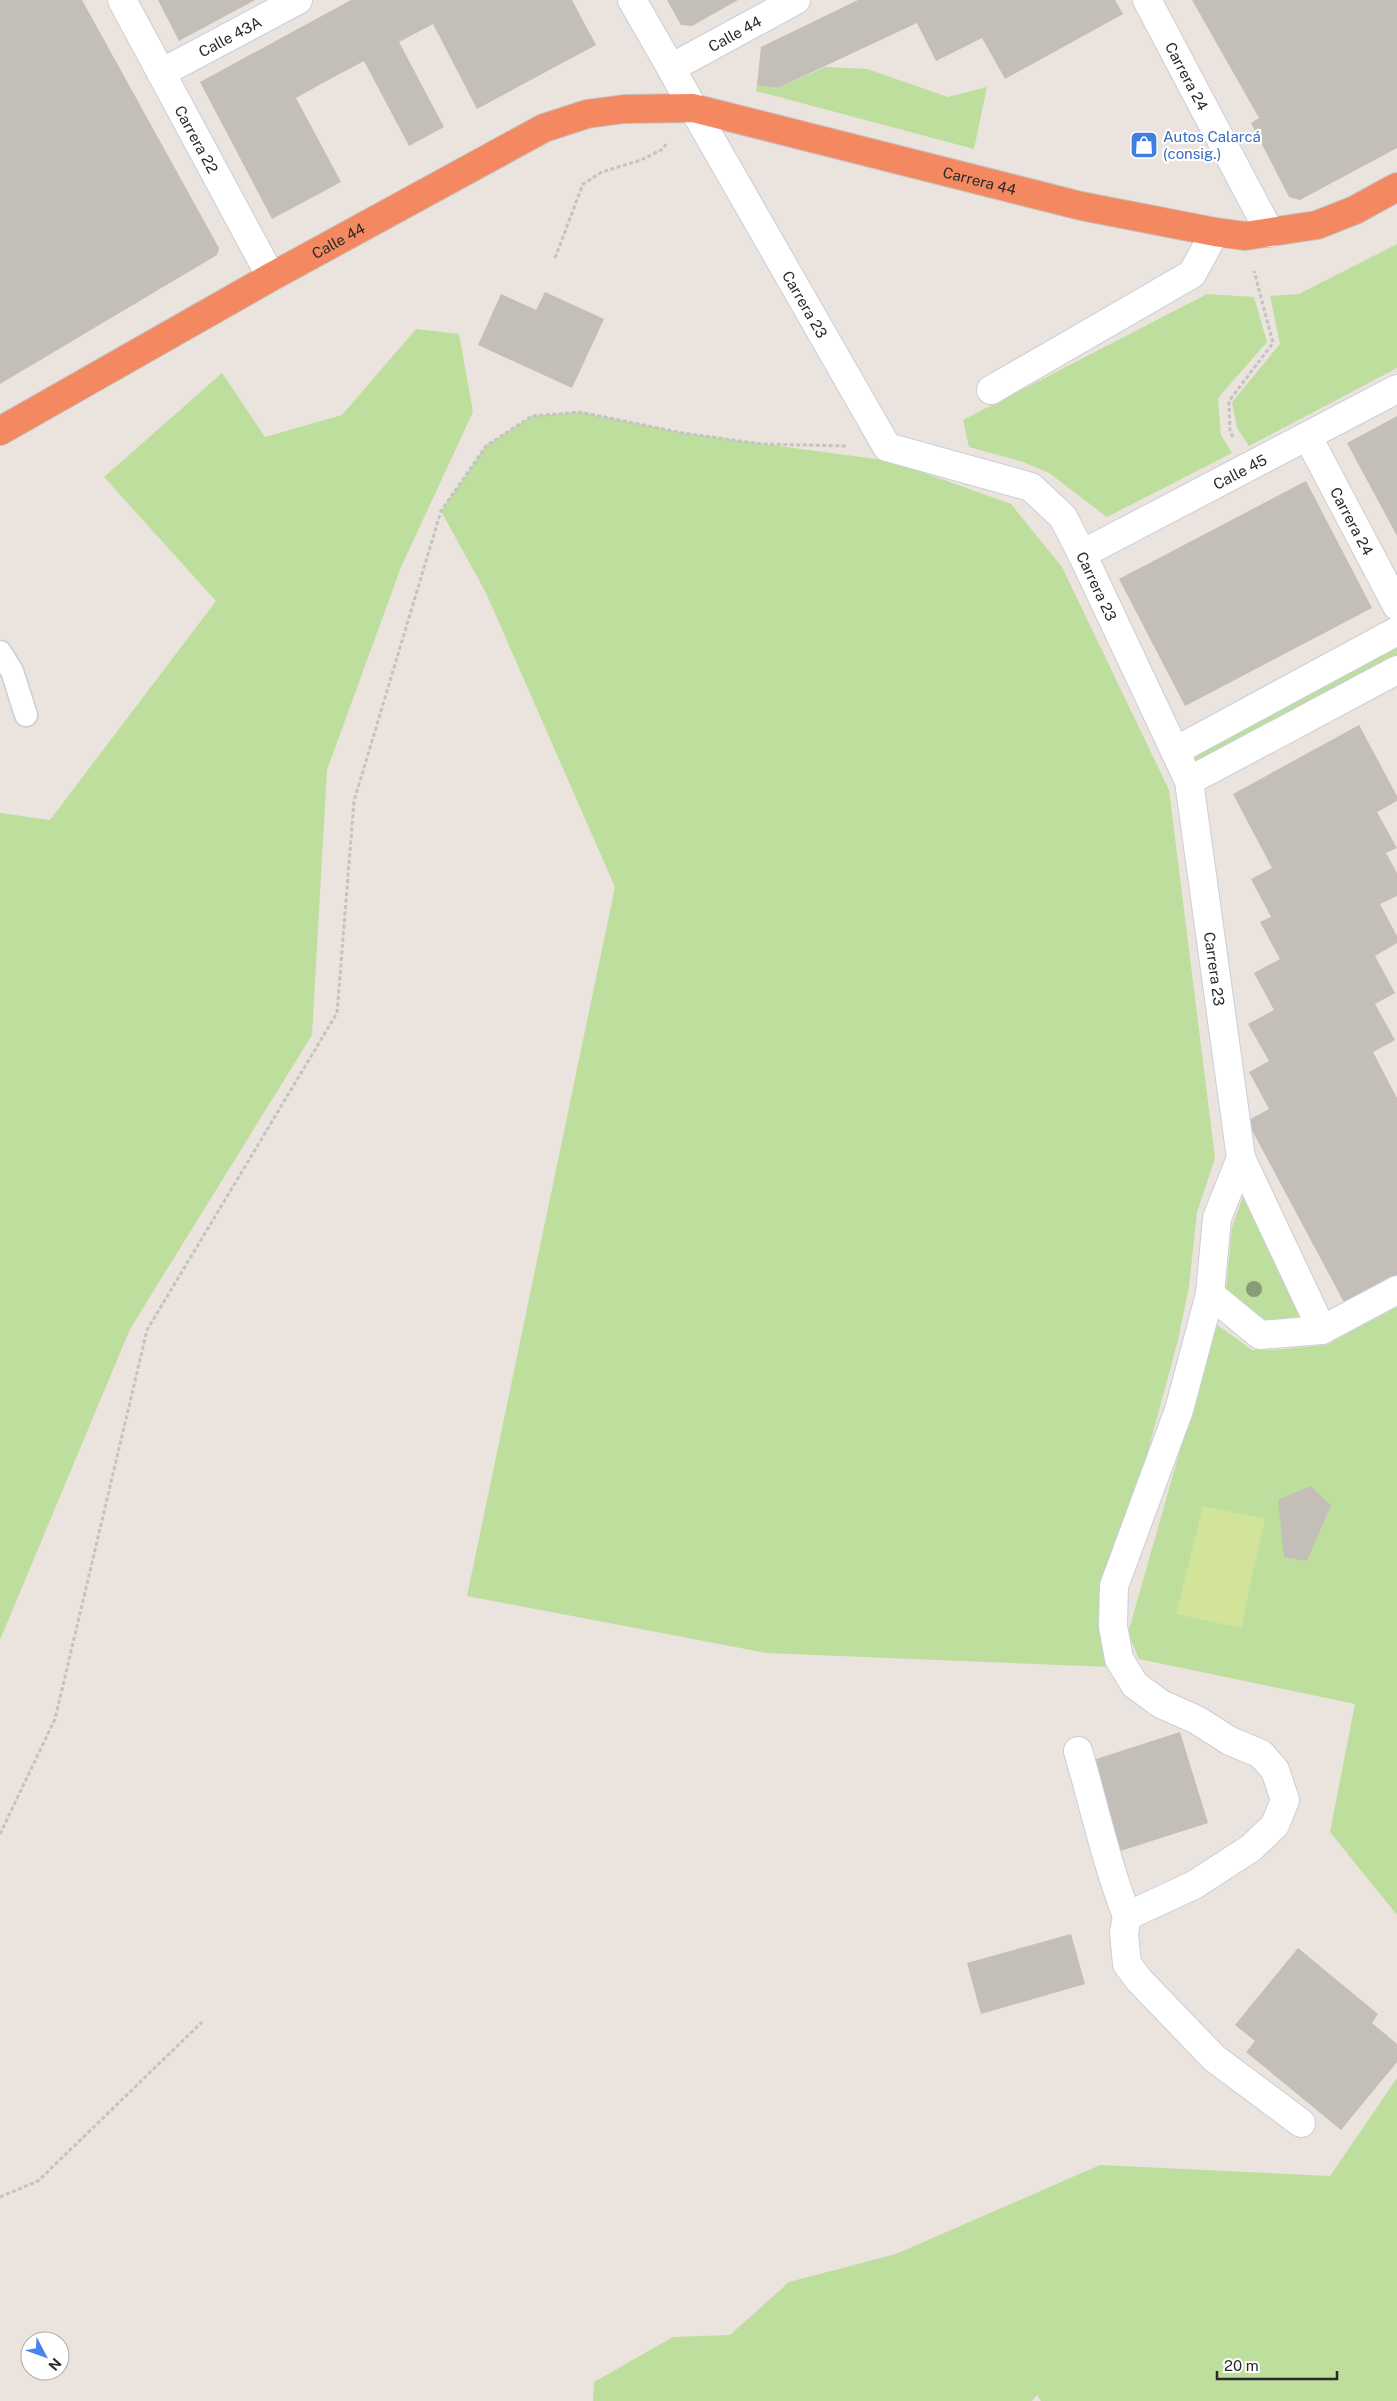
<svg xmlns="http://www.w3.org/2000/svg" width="1397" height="2401" viewBox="0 0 1397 2401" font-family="'Public Sans',sans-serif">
<rect width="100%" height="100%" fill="#ebe3dd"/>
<path fill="#bede9e" d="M825,67L867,69L948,97L987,87L974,149L756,91L757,85L778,88Z
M1397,244V368L1249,446L1237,428L1232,402L1280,344L1270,296L1299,294Z
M1207,294L1254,297L1267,342L1218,398L1221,435L1232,453L1107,517L1049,473L1023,462L969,447L963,420Z
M416,329L459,334L473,412L401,567L327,770L312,1035L130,1329L0,1640V813L50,820L216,601L104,477L222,373L265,437L342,415Z
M580,412L683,433L891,461L1011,504L1062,567L1169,790L1215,1158L1197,1212L1189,1287L1178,1340L1139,1484L1105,1587L1099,1629L1111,1667L766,1653L467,1596L615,887L486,593L441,511L486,446L532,416Z
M1397,631V669L1189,780L1176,752Z
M1243,1196L1300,1316L1265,1322L1226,1289L1232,1227Z
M1397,1307V1915L1330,1832L1355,1704L1139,1659L1128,1633L1216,1324L1252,1350H1273L1326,1345Z
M1397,2078V2401H1041L1037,2395L1032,2401H593L594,2382L673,2337L730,2335L789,2282L896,2254L1100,2165L1330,2176Z"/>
<path fill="#d1e49a" d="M1203,1506L1265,1519L1241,1628L1176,1614Z"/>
<path fill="#c4beb9" d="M0,0H82L219,248L217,255L0,384Z
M158,0H255L179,41Z
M351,0H572L596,45L477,109L433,24L399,42L444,127L409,146L364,61L330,79L296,98L341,182L272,219L200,82Z
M667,0H738L692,26L681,25Z
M858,0H1115L1123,14L1005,79L982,38L936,61L917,23L778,88L757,85L761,47Z
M1192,0H1397V148L1300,200L1289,197L1251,123L1259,118Z
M545,292L604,319L572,388L478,345L501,294L536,310Z
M1397,416V536L1347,443Z
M1306,481L1372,608L1185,706L1119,579Z
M1359,725L1397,796V801L1377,812L1397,848L1386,853L1397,873V896L1380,904L1397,936V943L1375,956L1395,993L1375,1004L1395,1040L1373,1052L1397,1098V1278L1346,1306L1247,1121L1269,1109L1249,1072L1269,1061L1248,1024L1274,1010L1254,973L1280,959L1260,922L1271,917L1251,879L1272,868L1233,794Z
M1310,1486L1331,1505L1307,1561L1284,1557L1278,1500Z
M1180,1732L1208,1823L1117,1852L1090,1761Z
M1071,1934L1085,1984L981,2014L967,1963Z
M1298,1948L1378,2014L1372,2023L1397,2044V2062L1341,2130L1246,2052L1255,2041L1235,2025Z"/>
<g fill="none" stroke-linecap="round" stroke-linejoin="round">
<defs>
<path id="lane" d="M0,652L12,671L26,715"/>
<g id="street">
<path id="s1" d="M122,0L271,277"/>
<path d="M632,0L671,68"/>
<path id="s2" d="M1147,0L1270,233"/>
<path id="s3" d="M161,73L298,0"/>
<path id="s4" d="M693,108L887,447L1031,487L1063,517L1082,554L1189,781L1241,1158L1322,1330"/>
<path d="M991,390L1192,274L1215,232"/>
<path id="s5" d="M1308,437L1397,606"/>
<path id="s6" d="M1082,554L1397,389"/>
<path d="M1175,751L1397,631"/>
<path d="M1189,781L1397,670"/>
<path d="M1241,1158L1217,1218L1210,1294L1260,1335L1322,1330L1397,1290"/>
<path d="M1210,1294L1179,1410L1114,1586L1113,1626L1119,1659L1135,1685L1161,1704L1197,1720L1230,1741L1261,1754L1275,1770L1285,1800L1275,1825L1251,1848L1194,1885L1127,1916L1124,1933L1127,1964L1139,1980L1214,2058L1301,2123"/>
<path d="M1078,1751C1094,1806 1106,1862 1127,1916"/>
</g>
<g id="secondary">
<path id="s7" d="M693,108L671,68L796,0"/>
</g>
<g id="highway">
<path id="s8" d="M0,431L271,277L544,128L587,114L624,109L693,108L1081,206L1215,232L1245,236L1317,225L1355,210L1397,187"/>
</g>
</defs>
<use href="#lane" stroke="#c9ced7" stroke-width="25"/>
<use href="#street" stroke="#c9ced7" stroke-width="30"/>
<use href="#secondary" stroke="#c9ced7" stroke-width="30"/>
<use href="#highway" stroke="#c3c3c3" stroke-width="30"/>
<path stroke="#c3c3c3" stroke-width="3" stroke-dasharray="4 2.5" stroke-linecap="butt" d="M555,258L583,184L602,172L641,160L663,149L666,144
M1233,437L1230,432L1229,401L1273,343L1254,271
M0,1834L55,1719L147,1330L337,1013L354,801L441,511L486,446L532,416L580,412L683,433L762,444L847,446
M0,2197L38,2181L202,2022"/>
<use href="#lane" stroke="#fff" stroke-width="22"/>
<use href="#street" stroke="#fff" stroke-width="28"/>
<use href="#secondary" stroke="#fff" stroke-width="28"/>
<use href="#highway" stroke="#f38861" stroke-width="28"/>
</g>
<circle fill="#899c74" cx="1254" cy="1289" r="8"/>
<defs>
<symbol id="shop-square" viewBox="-11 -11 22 22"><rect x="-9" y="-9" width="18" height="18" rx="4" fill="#3f7fe0" stroke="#fff"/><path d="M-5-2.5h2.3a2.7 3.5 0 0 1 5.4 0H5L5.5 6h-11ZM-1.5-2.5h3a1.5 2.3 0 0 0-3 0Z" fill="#fff"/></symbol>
</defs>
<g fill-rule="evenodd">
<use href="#shop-square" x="1128" y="129" width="32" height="32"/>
</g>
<g text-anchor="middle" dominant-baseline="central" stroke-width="4.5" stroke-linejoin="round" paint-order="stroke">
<g font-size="15" fill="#2a2a2a" stroke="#fff">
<text stroke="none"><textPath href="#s7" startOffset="118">Calle 44</textPath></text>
<text stroke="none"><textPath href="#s3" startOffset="78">Calle 43A</textPath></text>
<text stroke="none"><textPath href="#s2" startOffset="86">Carrera 24</textPath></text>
<text stroke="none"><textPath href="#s1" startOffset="158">Carrera 22</textPath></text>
<text stroke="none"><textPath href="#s8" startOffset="1070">Carrera 44</textPath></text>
<text stroke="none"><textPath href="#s8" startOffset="388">Calle 44</textPath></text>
<text stroke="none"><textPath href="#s4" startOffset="226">Carrera 23</textPath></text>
<text stroke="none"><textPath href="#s6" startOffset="178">Calle 45</textPath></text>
<text stroke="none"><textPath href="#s5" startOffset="95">Carrera 24</textPath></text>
<text stroke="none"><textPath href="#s4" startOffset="661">Carrera 23</textPath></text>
<text stroke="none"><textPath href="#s4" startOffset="1066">Carrera 23</textPath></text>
</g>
<g font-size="15" fill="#366cbe" stroke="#fff" text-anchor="start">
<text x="1163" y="136">Autos Calarcá<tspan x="1163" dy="17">(consig.)</tspan></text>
</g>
</g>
<g transform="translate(45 2356) rotate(131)"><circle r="24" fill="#ffffff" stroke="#aaaaaa"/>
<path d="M0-4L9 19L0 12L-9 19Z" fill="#4983ed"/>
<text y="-8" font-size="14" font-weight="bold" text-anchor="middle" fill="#2a2a2a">N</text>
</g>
<path d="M1217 2371v8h120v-8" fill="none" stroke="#2a2a2a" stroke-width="2.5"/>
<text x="1224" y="2371" font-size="15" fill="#2a2a2a" stroke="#ffffff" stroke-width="4" paint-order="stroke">20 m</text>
</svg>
